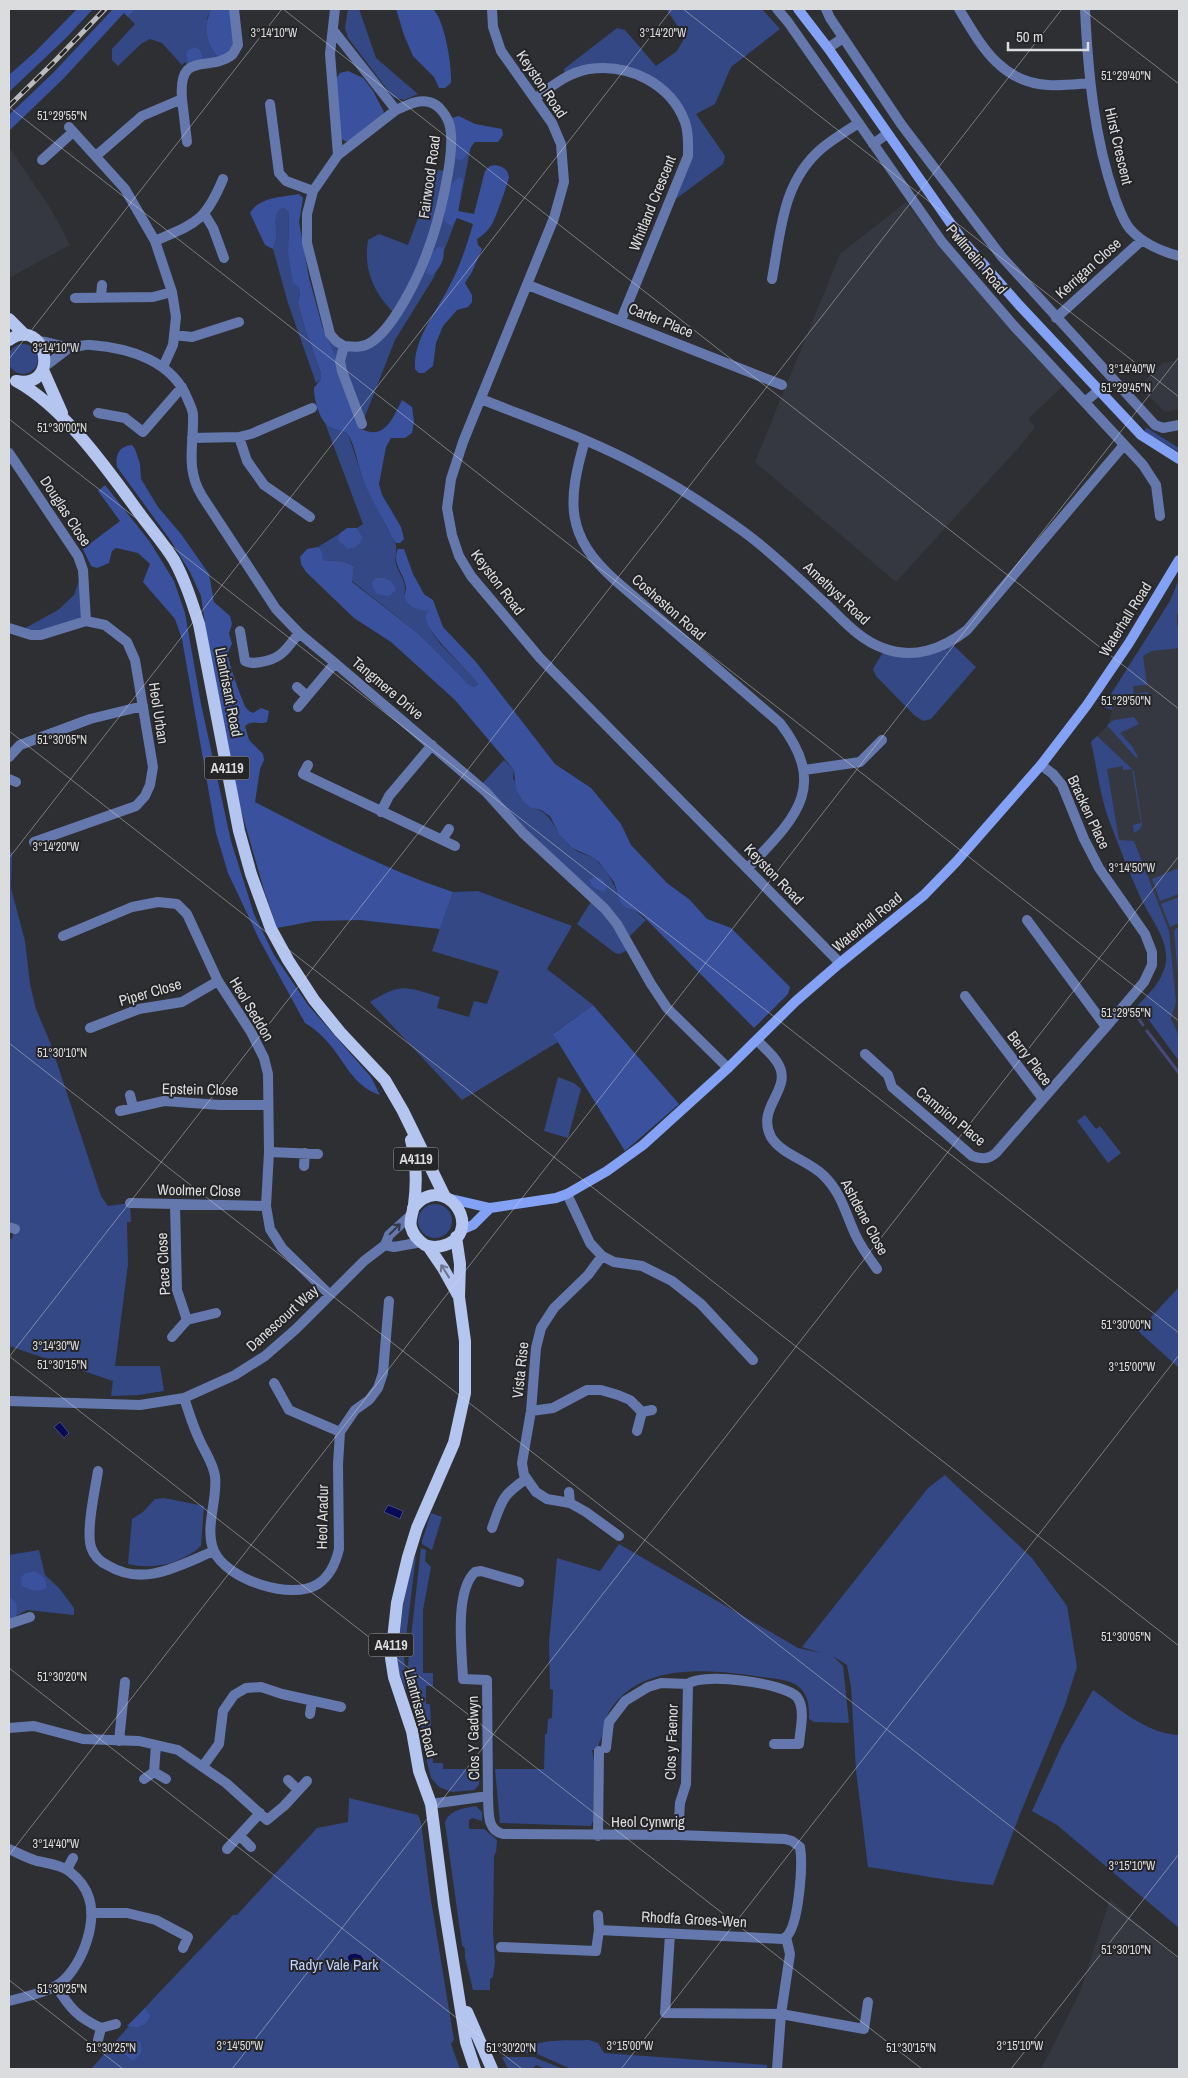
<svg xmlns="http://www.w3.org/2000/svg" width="1188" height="2078" viewBox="0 0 1188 2078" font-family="'Archivo Narrow',sans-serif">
<rect width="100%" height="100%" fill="#2e2f32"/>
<path fill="#353840" d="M9,147L52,211L70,245L9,278Z
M906,202L948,257L1063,386L1028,419L1035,427L1020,446L896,582L755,462L840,254Z
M1179,360V409L1165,412L1139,386L1163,363Z
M1179,579V1061L1138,1005L1153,990L1160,979L1166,963V954L1163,939L1140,898L1108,818L1091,742L1108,725L1112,710L1104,707L1170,601Z
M1110,1899L1179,1960V2069H1041L1080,1992Z"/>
<path fill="#344885" d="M136,9H211L207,18L221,59L190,68L185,62L182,65L162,43L150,39L141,44L118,66L112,60V49L135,24L128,17Z
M348,9H359L376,58L418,94L404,100L393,97L348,38L345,28Z
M666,9H762L780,29L731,67L715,104L696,114L725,156L723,164L669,204L688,156L685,123L653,82L606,68L565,78L564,69L617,28L625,30L656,66L677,51L685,37Z
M471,146L457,217L434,277L395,340L362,424L326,336L336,341L359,347L395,314C374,293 363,270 368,240L379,234L408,245L436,170L447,171L450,151Z
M284,208L289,213L288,252L299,288L300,294L298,303L305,329L321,373V379L316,383L288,303L273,249C281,233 271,223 279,210Z
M8 359a15 15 0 1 1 30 0a15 15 0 1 1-30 0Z
M325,423L331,428L341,430L348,434L363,479L392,538C400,547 394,553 396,564C399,575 408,583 404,595L429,608C429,614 428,623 430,628C440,650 465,664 478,684L474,687L468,684L458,675L419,634L352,581L354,567C344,559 335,562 323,560L318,547L339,534L337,539L362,536L357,528L363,524Z
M1147,428L1179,448V452L1148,434L1144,430Z
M83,570L86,621L41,635L18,632L58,610L74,595Z
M1179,579V614H1177V625H1179V648L1152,651L1143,656L1147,685L1133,686L1134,694L1148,692V695L1112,702V710L1104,707L1106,702L1170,601Z
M951,643L976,667L931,719L923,721L914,715L876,676L873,669L885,649L900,653Z
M1134,717L1139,724L1120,733L1132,746L1138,757L1136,758L1107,725L1114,720Z
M1097,736L1132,769L1134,772L1142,824L1140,829L1134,833L1133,825L1141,823L1132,769L1123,770V766L1107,769L1119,840L1134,841L1169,931L1176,1002L1171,1019L1179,1036V1061L1138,1005C1150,993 1164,979 1166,961C1168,938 1150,918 1141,898C1129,873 1119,846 1109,820C1100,796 1097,768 1091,742Z
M504,760L514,770L513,778L531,808C548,811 550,820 559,833C562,837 567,843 571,847C579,855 591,854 598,862C612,875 616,893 626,908L634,910L646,920L627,939L631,948L620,954L615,953L577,924L594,897L480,786Z
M9,849L12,853L11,888L25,941L30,984L36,1009L50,1042L101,1196L108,1206L130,1203L131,1222H127L128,1264L115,1366H160L164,1391L138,1395L111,1396L113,1381L9,1346V1238L12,1239L15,1225L9,1220Z
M1179,868V894L1160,901L1152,879Z
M478,891L572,926L547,969L593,1005L554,1033L558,1042L462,1100L370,1002C402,982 406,987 440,997L437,1008L469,1017L474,1001L487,1004L499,971L432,951L453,892Z
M1179,897V923L1170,927L1161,904Z
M1179,927V986L1174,932L1175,929Z
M558,1077L574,1083L581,1089L568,1138L544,1131Z
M1085,1115L1096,1129L1100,1126L1121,1153L1108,1163L1077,1121Z
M418 1221a17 17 0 1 1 34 0a17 17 0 1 1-34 0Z
M1179,1287V1368L1138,1331Z
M945,1475L1032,1558L1067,1606L1077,1667L1065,1705L1020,1814L993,1885C951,1882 910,1873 868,1867L856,1770L851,1687L847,1665L833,1656L843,1666L849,1723L814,1722L809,1719C809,1709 809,1698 802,1690C792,1678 770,1679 755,1676C707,1669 638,1663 609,1712C603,1721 605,1733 600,1741C599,1744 598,1745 597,1750H592L594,1761L593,1821L591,1826L500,1823L495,1769H544L545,1734H547L548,1719L552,1718L553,1690L550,1689L549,1642L557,1558L600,1571L619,1544L798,1648L821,1653L802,1647L928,1488Z
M164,1498L204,1506L201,1546C181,1564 153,1570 128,1564L132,1519L143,1512L155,1499Z
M431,1513L442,1517L432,1550L422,1544V1541Z
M421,1548L426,1550L425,1561L431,1567L423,1610V1673H433V1686H426V1704H430L433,1763H443V1769H480L479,1785L474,1790L452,1792L439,1787L431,1778L426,1758L421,1730L414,1706L408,1664Z
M39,1550L45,1575L59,1588L74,1608V1615L27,1610L9,1620V1555Z
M416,1555L404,1654L406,1691L400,1675L397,1658L405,1589L412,1563Z
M1093,1690C1118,1708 1147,1734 1179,1735V1928L1057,1825L1032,1811L1062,1745Z
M349,1798L418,1815L421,1822L430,1894L454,2040L451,2044L460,2069H91L153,1999L233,1915H237L317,1828L348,1822Z
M476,1806L482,1812V1821L472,1818L469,1820V1829H484L497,1840L496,1852L494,1856L493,1932L495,1962L493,1977L490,1979V1990H473L465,1957V1949L462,1945L445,1823C448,1810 465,1808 476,1806Z
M589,2040L598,2043L604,2053L767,2065V2069H571L535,2053H523C534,2037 571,2041 589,2040Z
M502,2057H534L563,2069H545L536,2065L533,2069H508Z"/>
<path fill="#3a529e" d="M77,9H93L67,37L9,92V75L35,52Z
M113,9H136L128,17L124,13L63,79L9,131V115L54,72Z
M211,9H233L238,45L221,59C206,46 203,28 211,9Z
M396,9H433C445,21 452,66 451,83L445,88H439L434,77L413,56L404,35Z
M195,47L200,50L202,56L200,64L190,68L186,54L188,50Z
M348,71L363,78L373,91L384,112L377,123L354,143L345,141L336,135V79L340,73Z
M459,116L475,124L502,129L503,135L498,142H475C469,148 469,154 462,160L456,159L450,151L448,119Z
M495,165C502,166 508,169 509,177C509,180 496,217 493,222C490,229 483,235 477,239L478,245L482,249L472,272L465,283L472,295V302L468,307L457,310L443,326L436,343L433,366L424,373H419L415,369C413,339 437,311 450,285C460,266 467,245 473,224L457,218L452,226L447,224L444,219C445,205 447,183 461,177L463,181L458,211L474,214L485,171L490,166Z
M299,194L303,198L299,222L309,278L323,329L339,364L360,428C384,442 393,418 402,400L412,407L414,421L412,433L405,438H391L386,447L379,484L382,495L401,527L404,539L400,543H396L392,538C383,518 371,500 363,479C358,466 356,449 349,436C345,429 338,431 332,428C320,424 314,400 314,388L321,379V373L305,329L298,303L300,294L299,288L293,282L288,252L289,213L284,208L279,210C271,223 281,232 273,249L265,245L250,213C259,197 283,197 299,194Z
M438,247H442C447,256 440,269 432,275L426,273C428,262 430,253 438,247Z
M132,445L135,449L140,464L141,479L158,507L181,534L209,574L214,602L230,616L232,624L229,633L232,644C230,648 228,651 228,655C228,662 243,703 246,708C248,710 250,712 253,713L261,708L269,711L267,722C259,725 253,719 245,726L249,740L263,754L264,760L260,769L255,802C319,835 384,869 453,892L440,929L360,920L314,921L277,928L264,890L239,803L207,638L201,596L190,572L171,541L117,467C115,455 119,446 132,445Z
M105,485L150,542L174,581L185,613L201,704L231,841L254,914L274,955L308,1005L371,1077L380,1095C355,1087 347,1066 331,1046C324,1037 315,1029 305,1023L259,939L228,873L216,833L182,639L175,619L143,582L150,564L138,553L116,548L112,551L109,563L97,568L91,566L83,549L120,521L98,491Z
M347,528H357L362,536L361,542L355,547L348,549L337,539L339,534Z
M318,547L322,552L323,560C335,562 344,559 354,567L352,582L419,634L459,675L468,684L474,687L478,684C467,667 427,636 426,617C426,614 428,612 429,609L426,611C418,609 410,608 406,600C403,595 406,593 406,588C405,574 391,564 398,549H404L413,574L424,594L433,600L443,627L476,662L555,764L591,788L621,824L631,845L667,883L690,900L707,919L731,928L790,987L788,994L754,1028L643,916L634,910L626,908L621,903L614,882L599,862L590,856L572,848L559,834L550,816L541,810L531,808L523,801L516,789L514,770L455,700L391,642L354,618L306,572L301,564L300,557L307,549Z
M376,578H384L392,582L396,590L389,596L377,594L373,588L372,582Z
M596,876L603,880L607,888L604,892L593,887L589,880Z
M593,1005L679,1104L625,1151L553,1034Z
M34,1571C42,1575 47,1578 46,1588C37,1593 31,1590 22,1586L21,1578L24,1574Z
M9,1597C17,1601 18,1607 16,1616L9,1620Z
M145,2008L150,2016C146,2026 138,2029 127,2026Z
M136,2040L141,2043V2053L133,2061L117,2048L129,2041Z"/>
<path fill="#070a54" stroke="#47497d" d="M60,1422L69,1433L64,1438L54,1427Z
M388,1505L403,1511L400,1519L384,1512Z
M355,1953L361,1955L364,1959L363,1968L359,1969C354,1967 349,1963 347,1957L350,1954Z"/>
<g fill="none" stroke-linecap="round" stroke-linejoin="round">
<path stroke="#47497d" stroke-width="3" d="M1136,1015L1143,1025
M1147,1031L1179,1073"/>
<path stroke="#6578ad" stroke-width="10" d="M335,9L330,54L338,155
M492,9L493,27L501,51L552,123L561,144L564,182L554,218L463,442L451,479L447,508L452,535L459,556L471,576L540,658L840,963
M777,9L788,22L942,242L1014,326L1143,465L1156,485L1160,516
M826,9L830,18L901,124L1002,257L1155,425L1163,428L1179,425
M959,9C981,45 1000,82 1048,85C1062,86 1077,84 1090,83
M1085,9C1088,72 1094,138 1115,198C1119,208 1123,221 1130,229C1143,244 1160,251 1179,256
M333,30L396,110L338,155L313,191L307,214V243L330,334L336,341L344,346
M828,48L843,38
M536,98C552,86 569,72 589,69C629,63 671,84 685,122C689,133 688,145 688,156L621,320
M182,99L187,142
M270,104L279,173L286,181L313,191
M69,127L125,189L155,241L172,292L176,317L173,345L163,367
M873,144L887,134
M96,156L142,116L182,99C178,49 209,73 232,55C234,53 236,48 238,45L234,9
M42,160L73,132
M205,215L213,228L224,258
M155,241C196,223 205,222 223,179
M772,279C781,231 782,183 821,149C833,139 846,131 859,123
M528,285L782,385
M101,297L102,285
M75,298L153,297L172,292
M1056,318L1141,241
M174,335L192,337L239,322
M39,341C49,342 58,346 69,347C76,348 84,344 91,345C130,348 173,361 188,400C190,405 193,410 193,415C194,445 185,468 202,496L276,609L299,633L335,663L486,792L523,833L605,909L617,924L651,984L667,1008L728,1068
M44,367L69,348
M481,399C536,421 593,440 645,469C679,487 712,509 744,532C774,554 800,580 826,604C844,621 860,640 883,648C913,660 943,649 967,630L1124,445
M1085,402L1099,390
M98,413L125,418L143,432L182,387
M362,424L342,371L340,361L344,346C355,347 364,348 373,341C395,325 419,276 428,250C438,224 456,154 450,127C448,117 439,104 429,102C417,99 406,106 396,110
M239,437L247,461L264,485L310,517
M192,438L239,437L251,434L312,408
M585,440C567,502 565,536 616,581L780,723C830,788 794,819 748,868
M9,453L78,556L83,570L86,621
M9,628L31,635H41L86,621L105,625L127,642L135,660L153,767L150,785L145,796L136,806L34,842
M240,631L245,661C251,664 255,663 261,662C282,659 287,648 299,633
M297,687L307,696
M298,707L335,663
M9,757L20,745L90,719L143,706
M308,765L303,774L455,846
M1041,765L1053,774L1062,785L1084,839L1099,868L1145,934L1152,952V965L1144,982L1106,1027
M804,770L860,762L882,740
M9,779L16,782
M381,812L389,796L432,745
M442,840L449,829
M63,936L132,907L158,902L177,904L187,914L218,981L251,1032L264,1058L268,1074L269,1152L266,1206L270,1229L282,1248L330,1295
M965,996L1043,1099L1106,1027L1027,920
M90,1028L139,1009L182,1002L218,981
M757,1040C763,1047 772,1054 777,1062C795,1089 755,1106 771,1137C781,1154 809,1161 823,1175C841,1192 845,1212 855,1234C861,1247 869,1258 877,1269
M865,1054L888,1075L892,1087L972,1156C981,1159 988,1160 996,1153L1043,1099
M130,1095L133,1107
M120,1111L164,1101L220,1105H267
M269,1152L318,1154
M304,1166L305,1153
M567,1194L590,1243L602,1256L614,1262L642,1266L672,1281L701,1304L753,1360
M130,1203L266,1206
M175,1204L177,1290L187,1320
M9,1227L15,1229
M385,1245L394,1247L422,1242
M602,1256L588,1275L554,1308L541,1328L536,1348L531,1411L522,1463L524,1475L536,1492L547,1499L570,1503L586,1512L619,1536
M172,1337L187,1320L216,1313
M274,1383L289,1410L340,1432
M184,1398C189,1412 193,1427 200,1441C205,1452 213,1463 215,1476C218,1500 204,1528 214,1551C227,1580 292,1601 318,1584C330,1576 336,1562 339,1549L338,1464L340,1432L355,1410L369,1400L378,1388L383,1373L389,1301
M9,1401L140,1405L184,1398L235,1375L265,1356L296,1329L364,1261L385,1245L389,1235L410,1216
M531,1411L553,1408L587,1390H601L618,1395L630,1400L642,1412L637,1431
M642,1412L652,1410
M98,1471C95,1490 86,1530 91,1547C94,1557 100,1562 109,1566C144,1587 180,1565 214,1551
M569,1492L570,1503
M492,1528C502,1501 501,1496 526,1479
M9,1624L30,1617
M310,1714L312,1701
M9,1728L34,1726L83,1739L139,1741L178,1750L226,1783L267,1820L284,1806L307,1781
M119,1741L125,1682
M606,1748L609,1722L625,1701L648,1687L661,1683L688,1684
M203,1766L219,1744L223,1711L234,1695L246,1688L261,1687L282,1694L341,1707
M154,1772L166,1779
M144,1779L154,1772L156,1745
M288,1780L298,1790
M488,1796L487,1680L463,1679C462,1652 454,1592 475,1572L481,1571L519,1582
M431,1804L488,1796C489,1811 486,1830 503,1834L678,1835L785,1839L792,1841L800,1847C803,1864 799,1926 786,1937
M678,1835L680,1803L686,1784L688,1684C702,1672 785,1683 797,1697C806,1709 800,1730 799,1744H774
M240,1836L251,1847
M598,1836L599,1751
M9,1849C18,1853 27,1858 37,1861C47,1863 61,1865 69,1871C78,1878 86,1888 89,1898C98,1924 80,1972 56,1986C41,1994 24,1997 9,2001
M227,1849L260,1813
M67,1869L73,1858
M91,1913H127L156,1920L188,1937L183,1948
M598,1915L599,1930
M670,1934L665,2013L781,2014L864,2029L868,2002
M501,1947L596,1951L599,1930L783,1939L786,1937
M56,1986C70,2008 77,2017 101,2028
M98,2040L101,2028L116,2024
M777,2069L781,2014L790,1954L786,1937"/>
<path stroke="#83a1f5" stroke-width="10" d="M798,9L828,48L963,241L1019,305L1141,435L1179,459
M451,1199L490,1208L556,1198L567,1194L607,1171L643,1145L728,1068L796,1001L840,963L924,895L956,862L1041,765L1087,705L1129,643L1179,560
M461,1230L473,1225L490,1208"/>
<path stroke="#b4c5f0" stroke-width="12" d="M9,319L25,335
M9,340C46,314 62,390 16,381
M43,370L62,413
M16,381C64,407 108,470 140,514C151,529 164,544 174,560C185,580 192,602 199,624L239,831L251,874L271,929L288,960L314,1000L340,1032L385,1080L403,1111L445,1197
M411,1140C417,1163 417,1182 414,1205C413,1213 409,1219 411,1227C413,1235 419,1241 425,1245C432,1248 441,1247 448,1244C484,1228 444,1169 413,1208
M456,1237L460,1264L459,1297L465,1341V1393L454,1443L417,1528L408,1557L397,1603L391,1658L394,1677L412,1731L419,1771L431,1804L444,1905L466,2042L475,2069
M428,1246L443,1268L458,1295
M467,2012L492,2069"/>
<defs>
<path id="rail" d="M9,106L53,63L105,9"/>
</defs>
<use href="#rail" stroke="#babbbc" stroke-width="5"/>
<use href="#rail" stroke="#252528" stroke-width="3" stroke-dasharray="9" stroke-linecap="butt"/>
</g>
<defs><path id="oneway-shaft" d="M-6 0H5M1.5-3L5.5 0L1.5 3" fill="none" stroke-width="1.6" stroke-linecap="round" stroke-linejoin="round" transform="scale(1.25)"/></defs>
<use stroke="#353a49" href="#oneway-shaft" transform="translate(395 1229) rotate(-45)"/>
<use stroke="#6c758c" href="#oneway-shaft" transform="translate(445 1271) rotate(-122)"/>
<path fill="none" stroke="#dbdcdd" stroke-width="1" stroke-opacity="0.45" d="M283,9L1179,709M683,9L1179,397M1082,9L1179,84M9,107L1179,1021M9,359L282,9M9,419L1179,1333M9,731L1179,1646M9,858L672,9M9,1043L1179,1958M9,1356L922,2069M9,1357L1062,9M9,1668L522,2069M9,1855L1179,357M9,1980L123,2069M232,2069L1179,856M621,2069L1179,1355M1011,2069L1179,1854"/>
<g text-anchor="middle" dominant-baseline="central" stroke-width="4" stroke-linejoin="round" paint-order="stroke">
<g fill="#252528" stroke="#a4a5a7" stroke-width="1">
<rect x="204.5" y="756.5" width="45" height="23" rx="4"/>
<rect x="393.5" y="1147.5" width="45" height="23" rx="4"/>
<rect x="368.5" y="1633.5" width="45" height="23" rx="4"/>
</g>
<g font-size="14" font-weight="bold" fill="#dbdcdd">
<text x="227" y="768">A4119</text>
<text x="416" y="1159">A4119</text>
<text x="391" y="1645">A4119</text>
</g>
<g font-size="15" fill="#dbdcdd" stroke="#252528">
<text transform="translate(542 84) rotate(56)">Keyston Road</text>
<text transform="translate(1119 146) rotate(77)">Hirst Crescent</text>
<text transform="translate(429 177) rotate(-82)">Fairwood Road</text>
<text transform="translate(652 203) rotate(-68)">Whitland Crescent</text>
<text transform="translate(977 259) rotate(50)">Pwllmelin Road</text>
<text transform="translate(1088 268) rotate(-42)">Kerrigan Close</text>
<text transform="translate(661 320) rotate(22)">Carter Place</text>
<text transform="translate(66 511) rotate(57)">Douglas Close</text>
<text transform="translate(498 582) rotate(53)">Keyston Road</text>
<text transform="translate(837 593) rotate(43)">Amethyst Road</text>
<text transform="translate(669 607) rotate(41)">Cosheston Road</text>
<text transform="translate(1125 619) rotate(-58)">Waterhall Road</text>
<text transform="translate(388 688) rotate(40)">Tangmere Drive</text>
<text transform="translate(229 692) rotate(79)">Llantrisant Road</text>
<text transform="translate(159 713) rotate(81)">Heol Urban</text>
<text transform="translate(1089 812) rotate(65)">Bracken Place</text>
<text transform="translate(774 874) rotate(46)">Keyston Road</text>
<text transform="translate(867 922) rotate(-39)">Waterhall Road</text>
<text transform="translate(150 992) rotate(-16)">Piper Close</text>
<text transform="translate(252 1009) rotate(59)">Heol Seddon</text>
<text transform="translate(1030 1058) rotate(53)">Berry Place</text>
<text transform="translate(200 1089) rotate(1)">Epstein Close</text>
<text transform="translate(951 1116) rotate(39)">Campion Place</text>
<text transform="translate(199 1190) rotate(1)">Woolmer Close</text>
<text transform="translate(865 1217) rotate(62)">Ashdene Close</text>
<text transform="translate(163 1264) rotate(-93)">Pace Close</text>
<text transform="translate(282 1318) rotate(-42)">Danescourt Way</text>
<text transform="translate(520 1370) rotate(-84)">Vista Rise</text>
<text transform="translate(322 1517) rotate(-89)">Heol Aradur</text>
<text transform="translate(421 1713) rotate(75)">Llantrisant Road</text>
<text transform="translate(473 1738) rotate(-91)">Clos Y Gadwyn</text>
<text transform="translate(671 1742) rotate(-88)">Clos y Faenor</text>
<text x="648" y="1821">Heol Cynwrig</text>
<text transform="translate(694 1919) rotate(3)">Rhodfa Groes-Wen</text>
</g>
<g font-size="15" fill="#c0d1fc" stroke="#252528">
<text x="334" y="1964">Radyr Vale Park</text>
</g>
</g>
<g font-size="12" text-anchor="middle" fill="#dbdcdd" stroke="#252528" stroke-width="4" stroke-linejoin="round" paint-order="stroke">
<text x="274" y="37">3°14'10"W</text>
<text x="663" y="37">3°14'20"W</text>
<text x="1126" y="80">51°29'40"N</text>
<text x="62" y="120">51°29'55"N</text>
<text x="56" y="352">3°14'10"W</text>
<text x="1132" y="373">3°14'40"W</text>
<text x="1126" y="392">51°29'45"N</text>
<text x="62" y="432">51°30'00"N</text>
<text x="1126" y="705">51°29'50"N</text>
<text x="62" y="744">51°30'05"N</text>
<text x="56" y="851">3°14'20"W</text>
<text x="1132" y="872">3°14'50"W</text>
<text x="1126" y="1017">51°29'55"N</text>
<text x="62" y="1057">51°30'10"N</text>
<text x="1126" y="1329">51°30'00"N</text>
<text x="56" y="1350">3°14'30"W</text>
<text x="62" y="1369">51°30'15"N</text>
<text x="1132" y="1371">3°15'00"W</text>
<text x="1126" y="1641">51°30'05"N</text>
<text x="62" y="1681">51°30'20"N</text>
<text x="56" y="1848">3°14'40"W</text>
<text x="1132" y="1870">3°15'10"W</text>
<text x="1126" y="1954">51°30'10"N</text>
<text x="62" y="1993">51°30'25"N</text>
<text x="240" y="2050">3°14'50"W</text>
<text x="630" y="2050">3°15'00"W</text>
<text x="1020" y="2050">3°15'10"W</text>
<text x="111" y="2052">51°30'25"N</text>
<text x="511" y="2052">51°30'20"N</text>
<text x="911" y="2052">51°30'15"N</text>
</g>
<rect width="1188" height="2078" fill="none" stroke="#dbdcdd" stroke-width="20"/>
<path d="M1008 42v8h80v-8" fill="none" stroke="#dbdcdd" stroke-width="2.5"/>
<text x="1016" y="42" font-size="15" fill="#dbdcdd" stroke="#252528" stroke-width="4" paint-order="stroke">50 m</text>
</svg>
